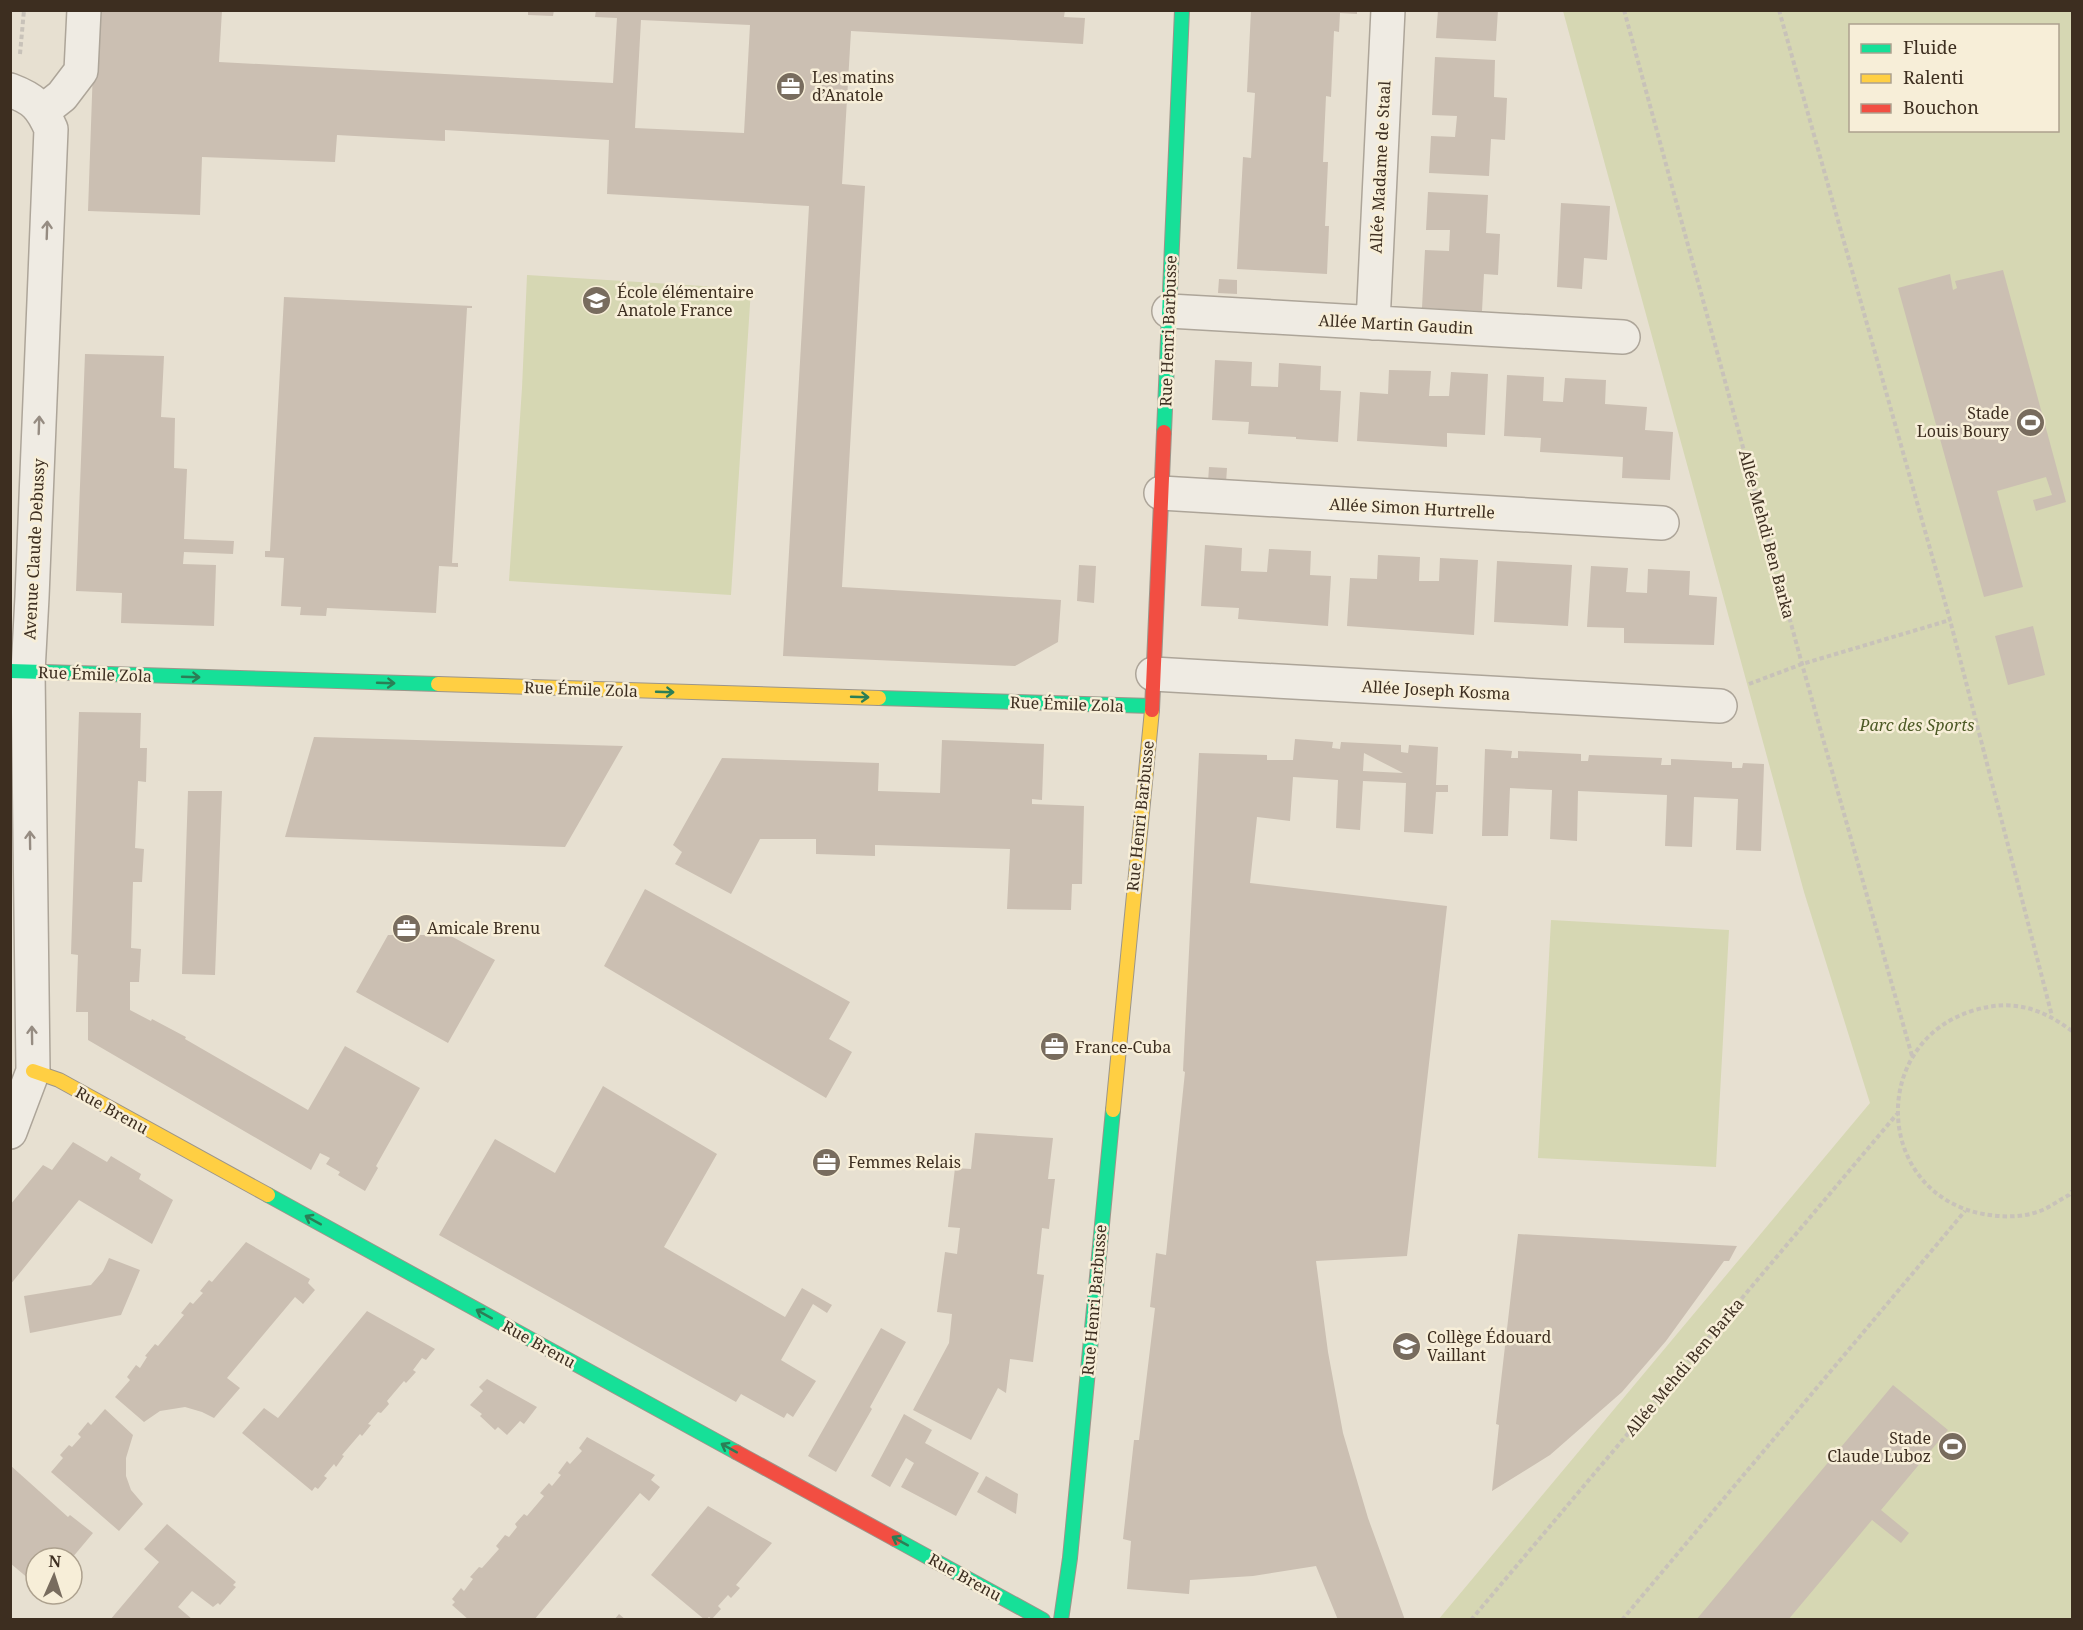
<svg xmlns="http://www.w3.org/2000/svg" width="2083" height="1630" viewBox="0 0 2083 1630" font-family="'Noto Serif',serif">
<rect width="100%" height="100%" fill="#e7e0d1"/>
<path fill="#d6d7b3" fill-rule="evenodd" d="M1563,11H2072V1619L1438,1620L1870,1103L1804,892ZM1850,26H2058V130H1850Z
M527,275L751,289L731,595L509,581L522,388Z
M1551,920L1729,930L1716,1167L1538,1158Z"/>
<path fill="#cbbfb2" fill-rule="evenodd" d="M95,10H222L219,62L613,83L617,18L595,17L596,10H1065L1064,17L1085,18L1083,44L851,31L842,184L865,186L842,587L1061,600L1058,642L1015,666L783,656L809,206L607,194L609,140L445,130V141L337,135L335,162L202,157L200,215L88,211ZM641,20L750,25L744,133L635,128Z
M528,10H554L553,16L528,15Z
M1251,10H1357V14L1340,13L1339,32L1334,31L1331,97L1326,96L1323,162H1328L1325,226H1329L1327,274L1237,269L1243,157L1251,158L1255,93L1247,92Z
M1438,10H1498L1496,41L1436,38Z
M1435,57L1495,60L1494,97L1507,98L1505,140L1491,139L1489,176L1429,173L1431,136L1455,137L1457,116L1432,115Z
M1428,192L1488,195L1486,233L1500,234L1498,275L1484,274L1482,311L1422,308L1425,250L1449,251L1450,230H1426Z
M1561,203L1610,206L1607,260L1584,258L1582,289L1557,287Z
M2003,270L2066,502L2036,511L2033,500L2052,495L2046,477L1997,491L2023,587L1984,597L1898,288L1950,274L1953,290L1957,288L1955,281Z
M1219,279L1237,280V294L1218,293Z
M284,297L472,306V308H467L452,563H458V567L439,566L436,613L327,608L326,616L300,615L301,607L281,606L284,558L265,557V551H270Z
M85,354L164,356L161,417L175,418L174,468L187,469L184,539L234,541L233,554L184,552L183,564L216,565L214,626L121,623L122,593L76,591Z
M1215,360L1252,362L1251,386L1278,387L1279,363L1321,366L1320,390L1341,391L1338,442L1296,439V437L1248,434L1249,422L1212,420Z
M1389,370L1431,371L1429,396H1449L1451,372L1488,374L1485,435L1447,433V447L1357,441L1360,392L1388,394Z
M1507,375L1544,377L1543,401L1563,402L1565,378L1606,380L1605,404L1647,407L1645,430L1673,432L1670,480L1622,478L1623,457L1540,452L1541,438L1504,436Z
M1209,467L1227,468L1226,483L1208,482Z
M1205,545L1242,548L1241,571L1267,572L1269,549L1311,551L1310,575L1331,576L1328,626L1238,619L1239,608L1201,606Z
M1378,555L1420,557L1419,581H1439L1440,558L1478,560L1474,635L1347,626L1350,578L1377,579Z
M1497,561L1572,565L1568,626L1494,622Z
M1079,565L1096,566L1094,603L1077,601Z
M1591,566L1628,568L1626,592L1647,593L1648,569L1690,571L1689,595L1717,597L1714,645L1624,643V628L1587,627Z
M2033,626L2045,675L2008,685L1995,636Z
M79,712L141,713L140,748H147L146,782L138,781L135,848L144,849L142,882H133L131,948L141,949L139,982H130V1010L151,1021L152,1019L186,1037L185,1039L308,1110L345,1046L420,1088L376,1166L378,1168L365,1191L338,1175L340,1172L326,1164L330,1158L320,1153L311,1170L88,1040V1012H76L78,955L71,954Z
M314,737L623,746L565,847L285,837Z
M1295,739L1333,742L1332,748L1340,749L1341,742L1401,745V752L1408,753L1409,745L1438,747L1436,785H1448V792H1436L1433,834L1404,832L1406,783L1363,781L1360,830L1336,828L1338,780L1293,777L1290,821L1257,817L1250,883L1447,906L1407,1256L1316,1261L1328,1352L1343,1433L1368,1518L1405,1620H1338L1316,1566L1253,1576L1190,1580L1189,1594L1127,1589L1131,1541L1123,1539L1134,1440H1139L1155,1308L1150,1307L1156,1253L1166,1255L1185,1072L1183,1071L1199,753L1267,755V760H1293ZM1364,753L1403,773L1363,771Z
M942,740L1044,744L1042,800L1032,799V804L1084,806L1082,884H1072L1071,910L1007,909L1010,849L875,845V856L816,854V839H760L731,894L675,864L682,852L673,845L722,758L879,763L878,791L940,793Z
M1485,749L1512,751L1511,758H1518V751L1581,754V761H1588L1589,755L1662,758L1661,765H1671V759L1732,762V768H1742L1743,763L1764,764L1761,851L1736,850L1738,799L1694,797L1692,847L1665,846L1667,795L1578,791L1577,841L1550,839L1552,790L1510,788L1508,836H1482Z
M188,791H222L215,975L182,974Z
M645,889L850,1002L829,1039L852,1052L826,1098L604,966Z
M388,935H449L495,960L448,1043L356,992Z
M603,1086L717,1154L664,1247L785,1317L802,1288L832,1305L827,1313L813,1304L781,1360L816,1381L793,1417L787,1413L784,1418L741,1394L736,1402L439,1235L495,1139L555,1173Z
M975,1133L1053,1138L1048,1179H1055L1049,1229L1042,1228L1037,1274L1044,1275L1033,1362L1010,1359L1006,1393L998,1388L971,1440L913,1410L949,1343L952,1314L937,1312L945,1252L957,1254L960,1228L948,1227L955,1168L971,1169Z
M73,1142L107,1162L111,1156L141,1174L139,1179L173,1200L152,1244L79,1200L10,1285V1205L43,1165L52,1170Z
M1518,1234L1737,1246L1729,1261H1724L1666,1341L1622,1392L1550,1455L1492,1491L1499,1425L1496,1424Z
M246,1242L310,1279L308,1283L315,1290L303,1304L295,1297L227,1378L240,1388L214,1418L202,1412L185,1407L160,1411L144,1422L115,1397L130,1380L127,1377L136,1365L140,1368L147,1357L145,1356L155,1344L158,1346L184,1315L181,1313L190,1302L193,1304L203,1293L200,1291L209,1280L212,1282Z
M109,1258L140,1270L121,1315L30,1333L24,1296L91,1285L103,1271Z
M367,1311L435,1349L426,1360L422,1358L413,1370L416,1372L406,1383L404,1381L387,1401L389,1404L381,1413L378,1412L368,1424L371,1425L362,1436L360,1434L342,1455L344,1456L336,1467L334,1464L324,1476L327,1478L318,1489L315,1487L312,1491L242,1433L264,1408L278,1418Z
M881,1328L906,1342L870,1407L872,1409L836,1472L808,1456Z
M487,1379L537,1407L524,1424L520,1421L507,1435L498,1427L495,1430L480,1416L482,1414L470,1405L483,1391L479,1387Z
M1893,1385L1948,1430L1881,1510L1909,1533L1901,1543L1872,1520L1788,1620H1696Z
M105,1409L133,1435L126,1458V1476L131,1490L143,1504L119,1531L51,1472L63,1458L60,1455L69,1445L72,1447L81,1437L78,1434L88,1422L91,1425Z
M904,1414L932,1430L925,1443L979,1473L956,1516L901,1487L914,1463L906,1458L890,1487L871,1476Z
M587,1437L655,1475L651,1480L660,1487L649,1501L640,1493L534,1620H469L452,1605L455,1602L452,1599L461,1588L464,1591L473,1579L470,1577L479,1567L482,1568L499,1549L496,1546L505,1535L509,1537L517,1527L515,1524L524,1514L527,1516L544,1496L540,1493L549,1483L552,1486L561,1475L558,1473L567,1461L570,1464L582,1451L579,1448Z
M10,1465L68,1517L70,1515L93,1533L72,1558H36V1571L29,1579L10,1563Z
M986,1476L1018,1494L1016,1514L977,1492Z
M708,1506L772,1543L736,1585L740,1588L731,1598L728,1595L718,1606L721,1609L712,1619L709,1617L705,1620L651,1575Z
M167,1524L236,1582L233,1585L236,1587L220,1605L218,1603L213,1607L192,1591L178,1607L193,1620H110L159,1562L144,1549Z
M619,1614L626,1620H614Z"/>
<g fill="none" stroke-linecap="round" stroke-linejoin="round">
<defs>
<path id="street" d="M10,90C34,99 41,106 51,129L32,597L28,672L33,1071L10,1132
M43,111L62,96L81,71L84,10
M1169,311L1623,337
M1373,323L1388,10
M1161,493L1662,523
M1153,674L1720,706"/>
<path id="fast" d="M1164,432L1182,10
M10,671L438,684
M879,698L1152,706
M268,1195L736,1452
M895,1539L1043,1620
M1061,1620L1070,1558L1113,1110"/>
<path id="slow" d="M438,684L879,698
M33,1071L59,1080L268,1195
M1113,1110L1152,710"/>
<path id="jam" d="M1152,710L1164,432
M736,1452L895,1539"/>
</defs>
<use href="#street" stroke="#ada599" stroke-width="36"/>
<use href="#fast" stroke="#9c958a" stroke-width="16"/>
<use href="#slow" stroke="#9c958a" stroke-width="16"/>
<use href="#jam" stroke="#9c958a" stroke-width="16"/>
<path stroke="#c8c2b9" stroke-width="4" stroke-dasharray="4.5 3" stroke-linecap="butt" d="M1624,10L1802,664L1912,1056
M1779,10L1950,620L2052,1016
M20,54L24,10
M1749,684L1802,664L1950,620
M2072,1031C2041,1008 2013,999 1975,1010C1868,1041 1874,1193 1983,1214C2000,1217 2020,1218 2037,1212C2048,1209 2059,1200 2069,1195L2072,1191
M1471,1620L1897,1114
M1622,1620L1965,1211"/>
<use href="#street" stroke="#efebe3" stroke-width="33"/>
<use href="#fast" stroke="#16e098" stroke-width="14"/>
<use href="#slow" stroke="#ffcf43" stroke-width="14"/>
<use href="#jam" stroke="#f24e42" stroke-width="14"/>
</g>
<defs><path id="oneway-shaft" d="M-6 0H5M1.5-3L5.5 0L1.5 3" fill="none" stroke-width="1.6" stroke-linecap="round" stroke-linejoin="round" transform="scale(1.5)"/></defs>
<g stroke="#968c82">
<use href="#oneway-shaft" transform="translate(47 230) rotate(-88)"/>
<use href="#oneway-shaft" transform="translate(39 425) rotate(-88)"/>
<use href="#oneway-shaft" transform="translate(30 840) rotate(-91)"/>
<use href="#oneway-shaft" transform="translate(32 1035) rotate(-91)"/>
</g>
<g stroke="#2b7e56">
<use href="#oneway-shaft" transform="translate(191 677) rotate(2)"/>
<use href="#oneway-shaft" transform="translate(386 683) rotate(2)"/>
<use href="#oneway-shaft" transform="translate(665 692) rotate(2)"/>
<use href="#oneway-shaft" transform="translate(860 697) rotate(2)"/>
<use href="#oneway-shaft" transform="translate(313 1220) rotate(-151)"/>
<use href="#oneway-shaft" transform="translate(484 1314) rotate(-151)"/>
<use href="#oneway-shaft" transform="translate(729 1448) rotate(-151)"/>
<use href="#oneway-shaft" transform="translate(900 1541) rotate(-151)"/>
</g>
<defs>
<symbol id="office-disc" viewBox="-11 -11 22 22"><circle r="9.5" fill="#786c5e" stroke="#f7eed8"/><path d="M-6-3h4V-5.5h4V-3h4V5H-6ZM-1-4.5V-3h2v-1.5ZM-6 0V1H6V0Z" fill="#fff"/></symbol>
<symbol id="school-disc" viewBox="-11 -11 22 22"><circle r="9.5" fill="#786c5e" stroke="#f7eed8"/><path d="M0-5L7-2L0 1L-7-2ZM-4 1L0 2.5L4 1V4Q0 6-4 4Z" fill="#fff"/></symbol>
<symbol id="stadium-disc" viewBox="-11 -11 22 22"><circle r="9.5" fill="#786c5e" stroke="#f7eed8"/><path d="M0-5a6.5 5 0 1 0 0 10a6.5 5 0 1 0 0-10ZM-3.5-1.8h7v3.6h-7Z" fill="#fff"/></symbol>
</defs>
<g fill-rule="evenodd">
<use href="#office-disc" x="774" y="70" width="33" height="33"/>
<use href="#school-disc" x="580" y="284" width="33" height="33"/>
<use href="#stadium-disc" x="2014" y="406" width="33" height="33"/>
<use href="#office-disc" x="390" y="912" width="33" height="33"/>
<use href="#office-disc" x="1038" y="1030" width="33" height="33"/>
<use href="#office-disc" x="810" y="1146" width="33" height="33"/>
<use href="#school-disc" x="1390" y="1330" width="33" height="33"/>
<use href="#stadium-disc" x="1936" y="1430" width="33" height="33"/>
</g>
<g text-anchor="middle" dominant-baseline="central" stroke-width="5" stroke-linejoin="round" paint-order="stroke">
<g font-size="16" fill="#3d2e20" stroke="#f7eed8" text-anchor="start">
<text x="812" y="77">Les matins<tspan x="812" dy="18">d’Anatole</tspan></text>
<text x="617" y="292">École élémentaire<tspan x="617" dy="18">Anatole France</tspan></text>
<text x="2009" y="413" text-anchor="end">Stade<tspan x="2009" dy="18">Louis Boury</tspan></text>
<text x="427" y="928">Amicale Brenu</text>
<text x="1075" y="1047">France-Cuba</text>
<text x="848" y="1162">Femmes Relais</text>
<text x="1427" y="1337">Collège Édouard<tspan x="1427" dy="18">Vaillant</tspan></text>
<text x="1931" y="1438" text-anchor="end">Stade<tspan x="1931" dy="18">Claude Luboz</tspan></text>
</g>
<g font-size="16" fill="#3d2e20" stroke="#f7eed8">
<text transform="translate(1380 167) rotate(-87)">Allée Madame de Staal</text>
<text transform="translate(1396 324) rotate(3)">Allée Martin Gaudin</text>
<text transform="translate(1168 331) rotate(-88)">Rue Henri Barbusse</text>
<text transform="translate(1412 508) rotate(3)">Allée Simon Hurtrelle</text>
<text transform="translate(1767 534) rotate(75)">Allée Mehdi Ben Barka</text>
<text transform="translate(34 549) rotate(-87)">Avenue Claude Debussy</text>
<text transform="translate(95 674) rotate(2)">Rue Émile Zola</text>
<text transform="translate(581 689) rotate(2)">Rue Émile Zola</text>
<text transform="translate(1436 690) rotate(3)">Allée Joseph Kosma</text>
<text transform="translate(1067 704) rotate(2)">Rue Émile Zola</text>
<text transform="translate(1140 816) rotate(-84)">Rue Henri Barbusse</text>
<text transform="translate(112 1110) rotate(29)">Rue Brenu</text>
<text transform="translate(1094 1300) rotate(-85)">Rue Henri Barbusse</text>
<text transform="translate(539 1344) rotate(29)">Rue Brenu</text>
<text transform="translate(1684 1367) rotate(-50)">Allée Mehdi Ben Barka</text>
<text transform="translate(965 1577) rotate(29)">Rue Brenu</text>
</g>
<g font-size="16" font-style="italic" fill="#4d5a26" stroke="#f7eed8">
<text x="1917" y="725">Parc des Sports</text>
</g>
</g>
<rect width="2083" height="1630" fill="none" stroke="#3d2e20" stroke-width="24"/>
<rect x="1849" y="24" width="210" height="108" fill="#f7eed8" stroke="#ada18e" stroke-width="1.5"/>
<rect x="1861" y="44" width="30" height="9" fill="#16e098" stroke="#ada18e" stroke-width="1.5"/>
<text x="1903" y="54" font-size="18" fill="#3d2e20">Fluide</text>
<rect x="1861" y="74" width="30" height="9" fill="#ffcf43" stroke="#ada18e" stroke-width="1.5"/>
<text x="1903" y="84" font-size="18" fill="#3d2e20">Ralenti</text>
<rect x="1861" y="104" width="30" height="9" fill="#f24e42" stroke="#ada18e" stroke-width="1.5"/>
<text x="1903" y="114" font-size="18" fill="#3d2e20">Bouchon</text>
<g transform="translate(54 1576) rotate(3)"><circle r="28" fill="#f7eed8" stroke="#ada18e" stroke-width="1.5"/>
<path d="M0-4.5L10 22L0 15L-10 22Z" fill="#786c5e"/>
<text y="-9" font-size="16" font-weight="bold" text-anchor="middle" fill="#3d2e20">N</text>
</g>
</svg>
